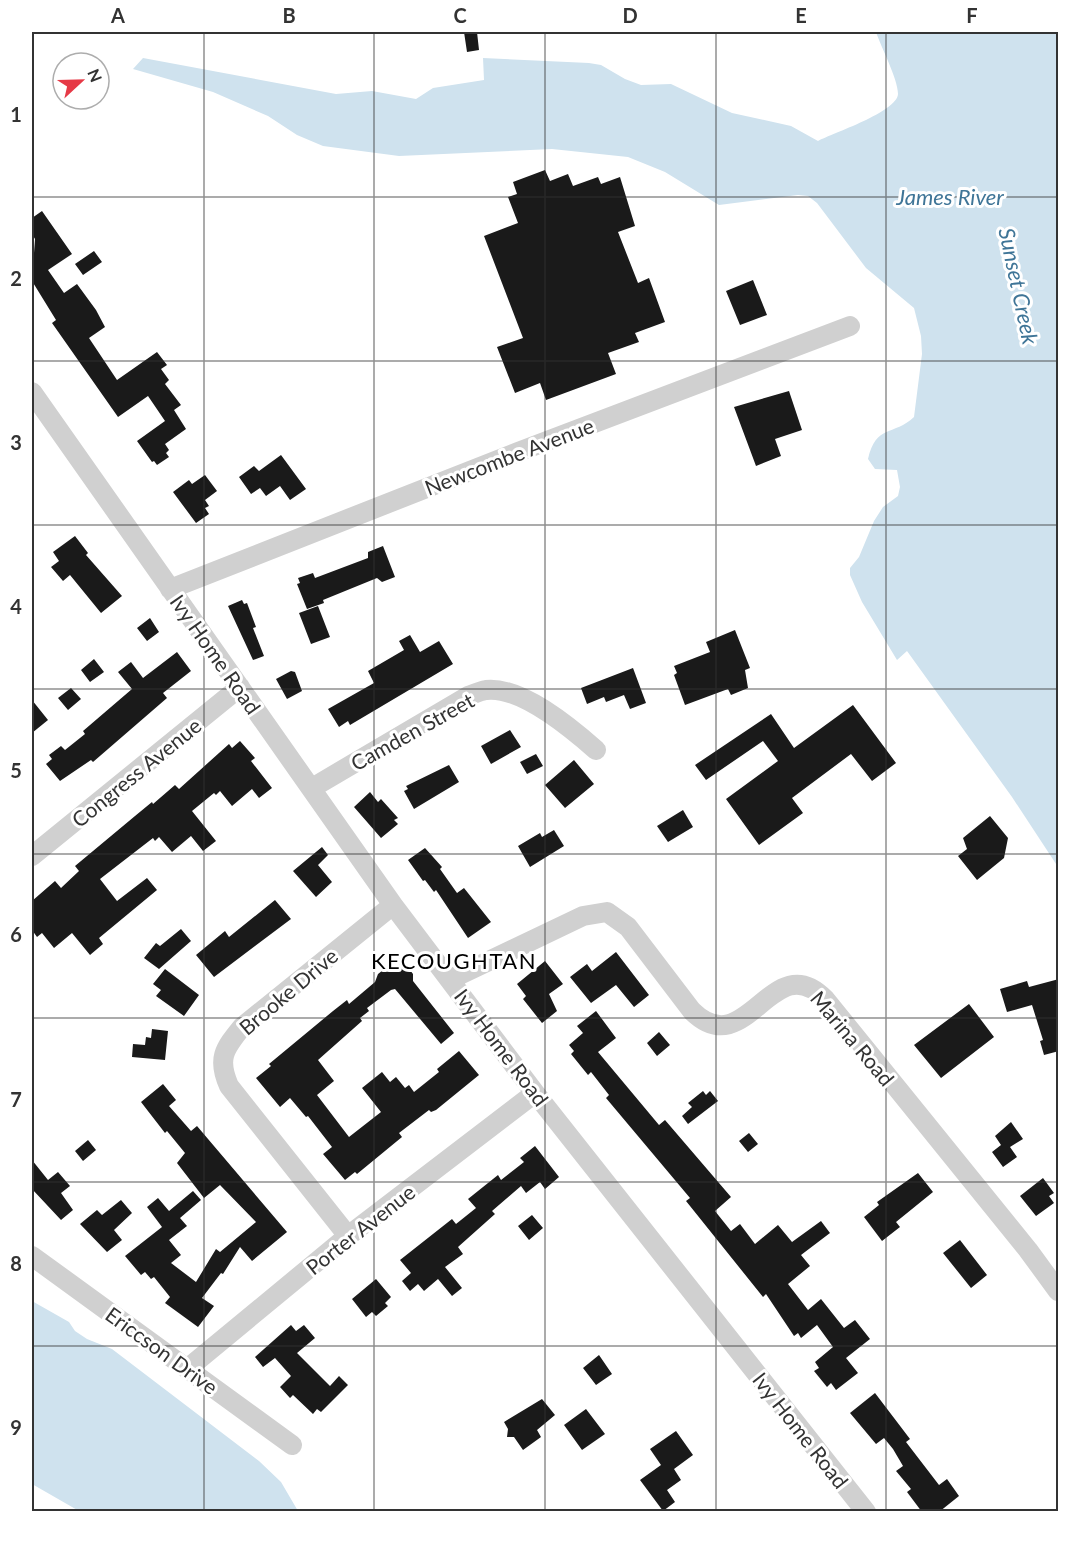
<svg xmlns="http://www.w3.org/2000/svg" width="1090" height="1543" viewBox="0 0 1090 1543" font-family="Lato,sans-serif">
<rect width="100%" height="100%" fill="#fff"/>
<path fill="#cfe2ee" d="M876,32H1058V867L1012,797L907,651L897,660L862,602L850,575V568L859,557L874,521L883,507L898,496L900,487L897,470L875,469L868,459C876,424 894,436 914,417L922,354L921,336L914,308L866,268L817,203L808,196L798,195L719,205L665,172L628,157L552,149L399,156L323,146L297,135L268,116L213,92L133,69L143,58L336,94L372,91L416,99L433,88L484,80L483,58L589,63L601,65L625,79L641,85L671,84L732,113L791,126L818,141C833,133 897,112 898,94C898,79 881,47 876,32Z
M32,1301L69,1322L75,1331L87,1339L112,1349L259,1461L281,1482L298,1511H79L32,1484Z"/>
<path fill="#1a1a1a" d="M464,32H477L479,50L467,52Z
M545,170L550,181L568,174L573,186L598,177L601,184L620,177L635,226L618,232L638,283L649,278L665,322L635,333L639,342L608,353L616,374L546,400L540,383L515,393L497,347L523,338L484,236L518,223L508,197L517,194L513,182Z
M42,211L72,254L48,270L64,293L77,284L96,310L105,327L89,338L117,380L157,352L167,365L161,369L169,380L165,384L181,405L174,410L186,429L165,444L169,450L166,453L169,457L157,465L154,461L152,462L137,441L165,421L148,396L118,417L52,323L56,320L32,281L35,239L32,234V218Z
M94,251L102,262L83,275L75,264Z
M753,280L767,315L740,325L726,291Z
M789,391L802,430L775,439L781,456L756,466L734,407Z
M281,455L306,489L290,500L280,486L266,496L260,488L251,494L239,477L254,466L259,471Z
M205,475L217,491L205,500L209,506L205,508L209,514L196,523L173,492L189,480L192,484Z
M75,536L88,553L86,555L122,596L101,613L70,575L63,581L51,567L59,561L53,552Z
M383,546L395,577L382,582L377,578L323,600L324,603L307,609L297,584L300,583L298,578L313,573L315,578L368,558V552Z
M242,600L244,604L247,603L256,627L253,628L264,656L253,660L228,606Z
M318,606L330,637L311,644L299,613Z
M150,618L159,632L147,641L137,628Z
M735,630L750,668L745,670L748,688L731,695L728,689L685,705L674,675L677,673L674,666L710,652L706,642Z
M410,635L420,652L439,641L453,664L350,725L348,721L339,727L328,709L374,683L368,671L404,650L399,641Z
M177,652L191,671L163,693L167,698L93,762L91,760L60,781L46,764L52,759L49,755L61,746L65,750L85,734L83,731L132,689L118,672L131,662L143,678Z
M94,659L104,672L90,682L81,670Z
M633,668L646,703L630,709L624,695L606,702L604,697L587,704L581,688Z
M291,671L295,672L302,691L287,699L276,679Z
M71,688L81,699L68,710L58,698Z
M32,700L48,720L32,733Z
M853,705L896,763L872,781L851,754L792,798L803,813L759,845L726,799L778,761L763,741L706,780L695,765L771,714L794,748Z
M510,730L521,747L491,764L481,746Z
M240,741L255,758L251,761L272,788L259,798L252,789L232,806L220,791L216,795L214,793L192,811L216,841L203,851L191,836L172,852L159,837L155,841L153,838L100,879L117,901L147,878L157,890L99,938L103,944L90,955L72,933L54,948L42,933L37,937L32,930V901L55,881L61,888L79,871L75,866L135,816L152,802L153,804L175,785L179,789L229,744L232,748Z
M536,754L543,766L527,774L520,762Z
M574,760L594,784L565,808L545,785Z
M449,765L459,782L414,809L404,791L408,789L406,786Z
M370,792L378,802L381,799L398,818L394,820L398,824L381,838L354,807Z
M683,810L693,827L668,842L657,826Z
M990,816L1008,838L1004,858L977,880L958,856L967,849L963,838Z
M554,830L564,846L530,867L518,846L540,833L542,837Z
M322,847L328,855L318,865L332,882L316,897L293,871Z
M425,848L442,867L440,869L457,893L464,888L491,922L468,938L436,890L434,892L425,880L423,881L408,860Z
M275,900L291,919L214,977L196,955L225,931L229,937Z
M181,929L191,941L159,969L144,958L156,943L160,946Z
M616,952L649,995L634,1007L616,985L591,1003L570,977L587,964L592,971Z
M400,957L413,974V981L454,1033L441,1044L395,989L391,990L367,1008L369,1011L360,1018L362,1021L318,1060L334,1081L317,1095L349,1137L381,1112L362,1088L382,1072L390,1082L396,1077L405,1088L409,1085L414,1092L439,1072L437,1069L459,1051L479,1075L436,1110L431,1112L429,1110L399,1133L402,1137L357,1174L355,1172L345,1180L323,1154L332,1147L308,1116L306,1117L290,1098L280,1107L256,1078L271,1066L269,1064L333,1011L347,1000L349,1004L375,982L378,974Z
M545,961L563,984L549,994L557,1011L542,1023L523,999L526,996L517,984Z
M165,969L199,995L184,1016L156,996L161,990L153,984Z
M1059,979V1051L1044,1055L1040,1041L1043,1040L1032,1005L1007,1012L1000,989L1027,981L1029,987Z
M969,1004L994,1037L941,1078L914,1045Z
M596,1011L616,1038L598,1052L659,1125L665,1120L731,1197L715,1211L731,1231L740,1224L755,1244L778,1225L792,1242L821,1221L830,1233L801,1255L810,1266L788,1284L808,1310L821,1299L844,1328L855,1320L870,1339L846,1358L858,1373L836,1390L831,1383L827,1387L814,1371L819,1368L815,1362L833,1347L817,1325L801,1338L798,1333L794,1336L766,1294L763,1297L686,1201L690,1198L606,1098L609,1095L591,1072L588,1075L571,1054L574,1051L569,1045L583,1033L577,1026Z
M152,1029L168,1031L165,1060L132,1057L133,1044L145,1045L146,1037L151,1038Z
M659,1032L670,1045L657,1056L647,1043Z
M163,1084L176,1100L169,1106L191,1131L197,1126L287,1232L252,1261L240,1247L223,1274L221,1273L202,1298L214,1306L198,1327L165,1303L170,1297L154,1277L151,1279L145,1272L141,1275L125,1256L162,1227L147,1207L158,1198L169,1211L193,1191L201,1200L180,1218L187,1226L169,1240L181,1255L171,1263L196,1282L216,1249L220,1252L256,1222L220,1185L204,1198L177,1163L185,1153L167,1131L165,1133L141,1102Z
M703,1091L706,1095L710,1091L718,1101L688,1124L682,1116L692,1107L688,1103Z
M1011,1122L1023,1139L1010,1147L1017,1157L1003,1167L992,1152L1001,1145L995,1136Z
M749,1133L758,1144L748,1152L739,1141Z
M88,1140L96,1150L83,1161L75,1151Z
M535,1146L559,1177L545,1189L540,1182L526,1193L521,1186L492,1211L495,1214L458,1247L463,1254L445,1267L462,1288L452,1296L438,1279L424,1291L418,1284L410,1291L402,1281L411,1273L400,1260L452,1219L456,1224L476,1208L468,1199L498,1175L501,1180L524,1162L520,1158Z
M32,1160L48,1180L58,1172L70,1186L61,1193L73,1210L61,1220L32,1189Z
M918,1173L933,1192L896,1222L900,1227L882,1241L864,1217L879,1205L877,1202Z
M1043,1178L1054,1193L1049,1196L1054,1203L1036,1216L1020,1196Z
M121,1200L132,1213L114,1230L122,1240L107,1252L80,1224L97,1210L102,1215Z
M532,1215L543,1228L529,1240L518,1226Z
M960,1240L987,1275L971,1288L943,1253Z
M376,1279L391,1297L385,1303L388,1306L376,1316L372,1312L366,1317L352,1299Z
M291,1325L296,1331L304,1325L315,1338L297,1353L330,1386L339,1376L348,1385L321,1412L317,1409L313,1414L293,1395L290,1398L280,1387L291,1376L275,1358L263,1367L255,1357Z
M599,1355L612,1374L596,1385L583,1368Z
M875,1393L910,1439L906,1442L939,1485L947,1479L959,1496L939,1512H922L907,1492L911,1489L896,1471L903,1466L893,1449L884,1438L876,1444L850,1413Z
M542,1399L555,1415L537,1430L541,1437L523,1450L514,1437H507L508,1429L504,1422Z
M586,1409L605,1434L582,1450L564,1425Z
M676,1431L693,1455L674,1469L681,1480L667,1490L675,1502L663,1511L640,1480L661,1465L650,1449Z"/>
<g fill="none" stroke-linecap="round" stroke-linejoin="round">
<path stroke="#d0d0d0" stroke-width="20" d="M32,392L393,905L535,1093L866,1512
M170,589L518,452L850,326
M312,788L468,696C474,694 480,691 486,690C521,686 571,728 596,750
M32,856L240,687
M451,979L583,916L607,912L628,927L692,1011C747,1065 772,945 825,999L1028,1250L1058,1291
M348,1236L229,1086C217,1059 224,1049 242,1027L393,905
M32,1256L292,1445
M187,1369L348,1236L535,1093"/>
</g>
<path fill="none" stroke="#333" stroke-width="1.5" stroke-opacity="0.55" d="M204,32V1512M374,32V1512M545,32V1512M716,32V1512M886,32V1512M32,197H1058M32,361H1058M32,525H1058M32,689H1058M32,854H1058M32,1018H1058M32,1182H1058M32,1346H1058"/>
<g text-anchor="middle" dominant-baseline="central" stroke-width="6" stroke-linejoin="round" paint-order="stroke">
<g font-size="21" fill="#333" stroke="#fff">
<text transform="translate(509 456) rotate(-21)">Newcombe Avenue</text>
<text transform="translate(216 654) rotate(55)">Ivy Home Road</text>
<text transform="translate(412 731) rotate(-29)">Camden Street</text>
<text transform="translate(136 772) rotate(-39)">Congress Avenue</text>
<text transform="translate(288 991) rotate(-40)">Brooke Drive</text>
<text transform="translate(853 1038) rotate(50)">Marina Road</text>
<text transform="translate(502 1047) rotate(53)">Ivy Home Road</text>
<text transform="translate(360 1229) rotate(-38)">Porter Avenue</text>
<text transform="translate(162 1350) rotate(36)">Ericcson Drive</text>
<text transform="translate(801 1430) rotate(52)">Ivy Home Road</text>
</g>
<g font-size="22" font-style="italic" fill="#3f7597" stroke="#fff">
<text x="950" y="196">James River</text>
<text transform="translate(1019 286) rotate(78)">Sunset Creek</text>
</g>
<g font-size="22" letter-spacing="1.5" fill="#000" stroke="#fff">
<text x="454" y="960">KECOUGHTAN</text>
</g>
</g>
<rect width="1090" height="1543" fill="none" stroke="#ffffff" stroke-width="66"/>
<g transform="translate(81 81) rotate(68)"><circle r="28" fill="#ffffff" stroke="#adadad" stroke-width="1.5"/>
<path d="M0-4.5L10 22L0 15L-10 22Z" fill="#e63946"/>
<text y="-9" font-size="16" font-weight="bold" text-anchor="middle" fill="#333333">N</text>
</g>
<rect x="33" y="33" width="1024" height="1477" fill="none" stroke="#333" stroke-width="2"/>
<g font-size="20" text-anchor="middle" font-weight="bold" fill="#333">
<text x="118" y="23">A</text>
<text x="289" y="23">B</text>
<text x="460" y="23">C</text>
<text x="630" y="23">D</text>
<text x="801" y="23">E</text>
<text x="972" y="23">F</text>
<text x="16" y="122">1</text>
<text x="16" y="286">2</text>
<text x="16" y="450">3</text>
<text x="16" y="614">4</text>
<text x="16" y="778">5</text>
<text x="16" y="942">6</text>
<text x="16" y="1107">7</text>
<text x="16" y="1271">8</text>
<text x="16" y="1435">9</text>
</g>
</svg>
